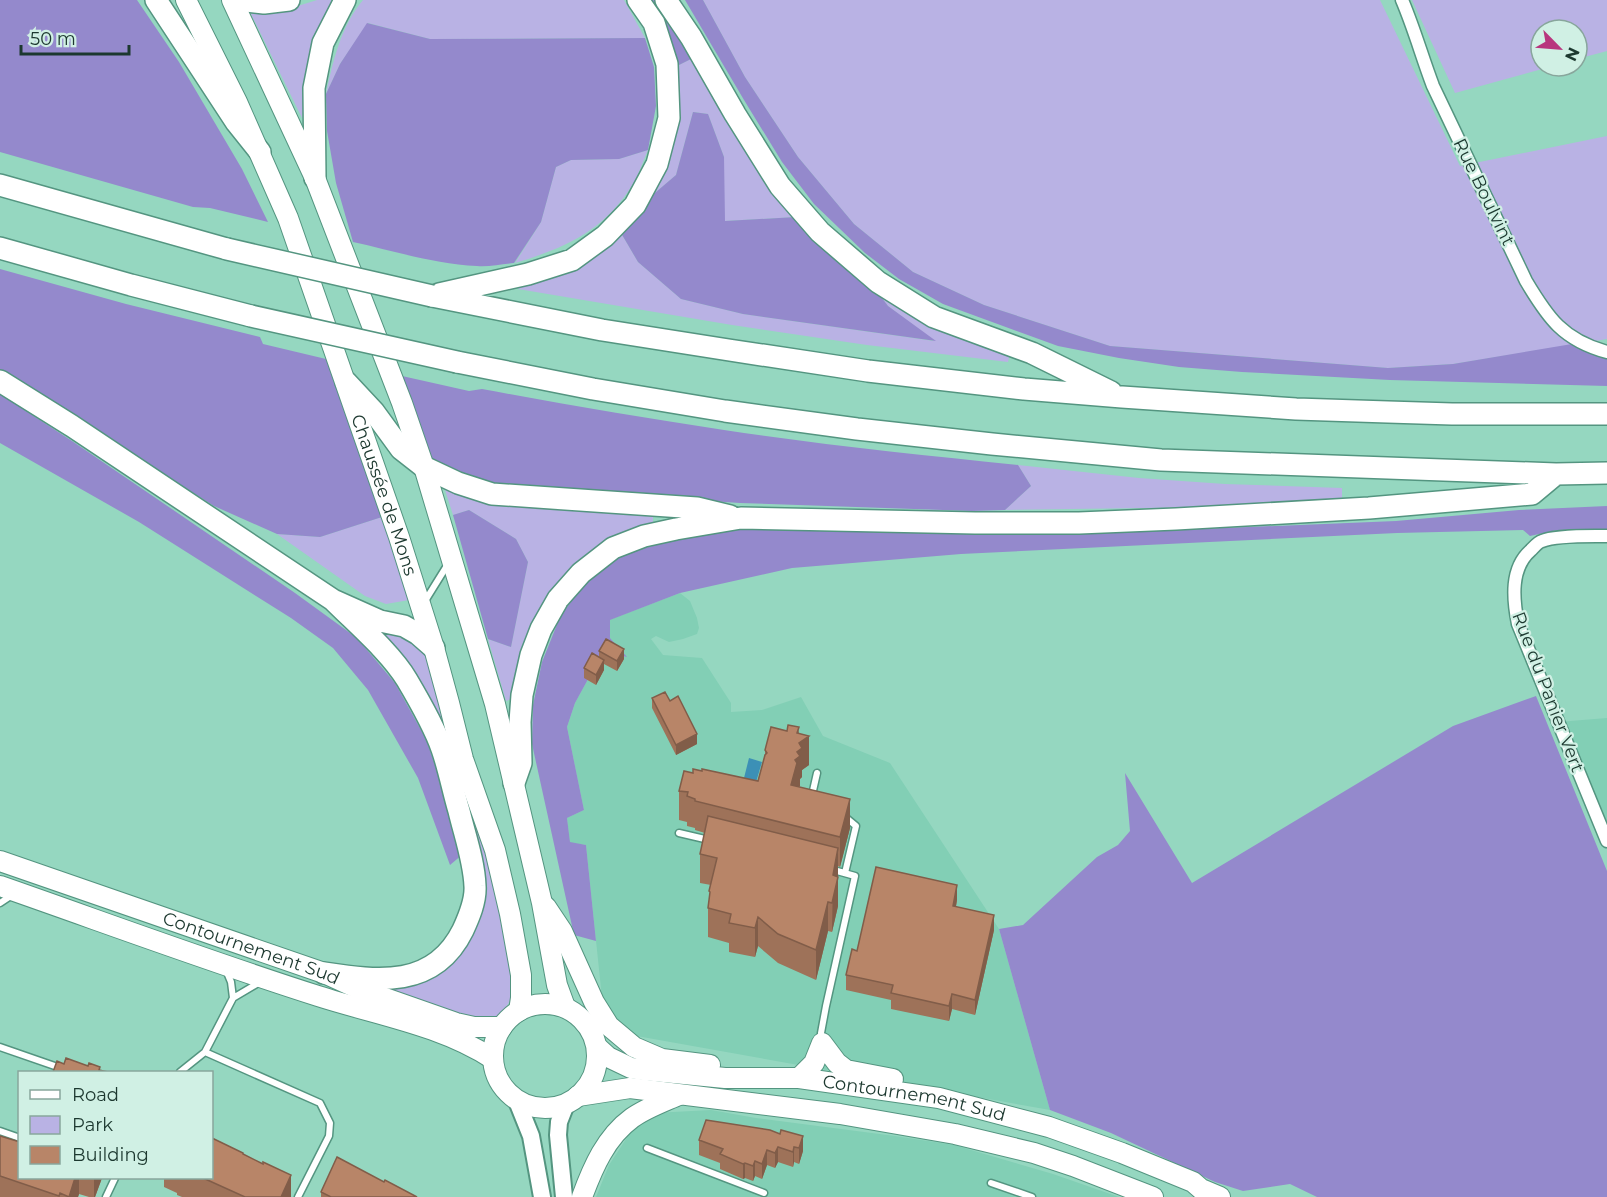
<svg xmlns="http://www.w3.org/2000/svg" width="1607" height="1197" viewBox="0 0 1607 1197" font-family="Montserrat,sans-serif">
<rect width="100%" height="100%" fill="#95d7c0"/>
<path fill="#82cfb5" d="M680,593L690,601L697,618L699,628L697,634L683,639L669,642L656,636L651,639L663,655L702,658L731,703V712L762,710L801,697L823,736L890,763L999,929L1050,1110L631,1035L614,1019L602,998L586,845L570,843L567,818L584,810L567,727L575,703L603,652L626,657L610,638L609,620Z
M1607,718V839L1558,722Z
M711,1110L756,1118L895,1136L954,1145L1053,1174L1119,1197H596L609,1165L632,1130L654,1113Z"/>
<path fill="#b9b2e4" d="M317,0H331V6L307,82L302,118L251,14L258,10H285Z
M363,0H624L645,38L430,39L368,23L340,64L326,94C333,61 341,26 363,0Z
M703,0H1380L1460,166L1607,136V339L1453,364L1388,368L1110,346L984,305L913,272L854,224L798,157L745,77Z
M1412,0H1607V51L1577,59V30H1541V66H1553L1455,93Z
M695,57L796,217L724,221V157L708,114L693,112L676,175L649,198L677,66Z
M648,150C643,161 639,174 633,184C604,231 565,248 515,263L541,222L556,167L571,160L619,159Z
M621,233L638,262L681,299L743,314L934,341L888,306L872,285L1010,353L1008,362L867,345L732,325L518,289L523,282Z
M1018,465L1139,478L1225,484L1342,488V499L1216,507L1005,510L1031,486Z
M450,486L653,513V523C635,529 614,535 598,546C558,574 531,620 517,667C514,677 513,688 511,699L506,701L488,639L511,647L528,562L516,539L469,510L453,515L445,490Z
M382,517L409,600L386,604L365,596L277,534L320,537Z
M400,629L428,656L469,803L488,859L506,935L512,977L511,999L502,1014L485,1021L466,1020L374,989L405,983L472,926L451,763L372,630Z"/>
<path fill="#9489cc" d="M0,0H137L179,62L242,169L268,222L210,208L193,207L0,152Z
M650,0H658L695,57L677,66Z
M685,0H703L745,77L798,157L854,224L913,272L984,305L1110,346L1388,368L1453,364L1572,344L1598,356L1607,357V386L1390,380L1242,372L1179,367L1119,358L1058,346L943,304L899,279L865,253L814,204L782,162L744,100Z
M367,23L430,39L645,38L654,67L656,106L648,150L619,159L571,160L556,167L541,222L514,263C502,264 489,267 477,266C435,264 394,251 353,242L336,183L327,131L326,94L340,64Z
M693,112L708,114L724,157L725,221L796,217L872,285L888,306L936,341L743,314L681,299L638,262L621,233L649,198L676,175Z
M0,269L126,304L260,337L263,344L326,359L382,517L320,537L277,534L214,506L37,394L0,372Z
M402,376L469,391L482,389C562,404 643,418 724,430C822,445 920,455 1018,465L1031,486L1005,510L972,511L740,503L487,486L432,464Z
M0,394L72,441L295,593L357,638L395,683L426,739L447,799L463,854L450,865L418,778L368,690L333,648L291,618L139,522L0,443Z
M1607,506V529L1557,530L1530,536L1523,530L1397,533L961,554L792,568L680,593L610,620V638L627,657L603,652L575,703L567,727L584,810L567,818L570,842L586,845L596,941L574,935L532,744L533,705L542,662L560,617L582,586L616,559L641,549L678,539L727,530L778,528L974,534H1080L1396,521L1519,510Z
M469,510L516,539L528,562L511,647L488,639L453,515Z
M1536,696L1607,871V1197H1317L1290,1184L1243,1191L1215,1182L1111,1133L1050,1110L999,929L1023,925L1097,857L1118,845L1130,831L1125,773L1192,883L1453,726Z"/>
<path fill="#3c90b6" d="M749,758L762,762L754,789L742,786Z"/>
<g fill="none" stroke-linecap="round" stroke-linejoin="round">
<defs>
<path id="service" d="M425,601L448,564
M812,795L817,773
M844,816L856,826L845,873
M679,833L709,840
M0,903L12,895
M226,970L231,982L233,998
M822,1040L821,1033L826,1006L855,876L830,869
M0,1047L72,1072
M205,1052L320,1103L330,1123L329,1136L298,1197
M180,1072L205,1052L233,998L260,982
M0,1131L20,1138
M647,1148L764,1193
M991,1183L1032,1197
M106,1197L115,1178"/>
<path id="minor" d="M1402,0C1414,28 1422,57 1433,86L1526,281C1548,318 1563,340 1607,352
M1607,536C1591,536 1556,535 1542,541C1538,542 1534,547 1531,550C1510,568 1513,599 1518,624L1607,841"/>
<path id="secondary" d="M517,1101L531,1136L542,1197
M564,1197L558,1135L559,1122L566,1104"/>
<g id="trunk">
<path id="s1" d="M186,0L237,102L288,218L399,537L434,648L449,703L463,759L495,850L510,914L521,975V998L519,1011"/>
<path d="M232,0L315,178L402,403L424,467L495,704L542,903L557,985L565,1007"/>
<path id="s2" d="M0,861L324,973L359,989L456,1023L474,1027H502"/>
<path d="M0,886C106,923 211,962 318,996C377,1015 441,1025 493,1059"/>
<path d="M546,907L562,931L594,1002L609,1026L634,1047L662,1059L710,1065"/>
<circle cx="545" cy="1056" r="52"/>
<path id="s3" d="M597,1047L608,1057L631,1068L644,1070L725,1078H799L939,1098L1049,1127L1122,1153L1193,1182L1201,1189L1220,1197"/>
<path d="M799,1078L814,1063L822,1043L837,1063L846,1070L893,1079"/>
<path d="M578,1096L630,1088L840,1114L955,1134L1034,1153L1073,1166L1153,1197"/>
<path d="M582,1197C593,1167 606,1137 632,1118C646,1108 663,1102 679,1095"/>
</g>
<path id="motorway" d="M156,0L236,122L260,152
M238,0L264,3L289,0
M666,0L691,37L735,114L780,186L820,232L878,282L934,317L1032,353L1111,392
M315,178L314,88L323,43L345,0
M0,185L227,249
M0,248L131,285L251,316
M439,294L528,274L572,260L605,236L635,205L657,164L669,118L667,64L654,23L638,0
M432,296L602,330L729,350L868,371L1024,389L1122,397L1296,409L1388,412L1452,414H1607
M457,362L593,389L725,411L857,429L992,444L1161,460L1556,474L1607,473
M0,381L72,426L333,600L380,621L404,626L418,634L434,648
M346,382L374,412L401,449L424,467L458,483L492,494L697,508L730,516
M514,783L521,763L520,722L522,695L531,655L541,629L558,599L581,573L613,548L644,536L676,529L741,518L975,523H1079L1176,519L1369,508L1532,494L1556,474
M324,973C378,981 434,989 463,930C469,917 476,901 475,886C474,861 465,836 459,811C453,791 449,769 442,749C434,726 420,702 407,680C391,653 356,623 333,600"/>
</defs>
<use href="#service" stroke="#549580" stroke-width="9"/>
<use href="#minor" stroke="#549580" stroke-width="15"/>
<use href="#secondary" stroke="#549580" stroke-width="20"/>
<use href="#trunk" stroke="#549580" stroke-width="22"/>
<use href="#motorway" stroke="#549580" stroke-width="24"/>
<use href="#service" stroke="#fff" stroke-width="6"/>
<use href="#minor" stroke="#fff" stroke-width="12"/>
<use href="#secondary" stroke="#fff" stroke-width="16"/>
<use href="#trunk" stroke="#fff" stroke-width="20"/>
<use href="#motorway" stroke="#fff" stroke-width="21"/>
<defs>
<path id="motorway-bridge" d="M227,249L432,296
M251,316L457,362"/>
</defs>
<use href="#motorway-bridge" stroke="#549580" stroke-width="24" stroke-linecap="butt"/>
<use href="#motorway-bridge" stroke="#fff" stroke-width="21"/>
</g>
<path fill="#9e7259" d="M599,651L624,659L617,671L604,664V670L596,685L584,678V668L599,657Z
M652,698L670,701L697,744L676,755L652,708Z
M765,750L809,765L802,770V777L800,779V786H799L850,828L840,867L838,866V906L832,932L828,931L816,980L778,963L758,946L755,957L729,952V943L708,937V908L711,885L700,883V854L705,833L695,830V828L687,826V822L679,820V791L693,773L702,771L758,781L765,754Z
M957,900L956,907L994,930L975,1015L952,1009L949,1021L891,1009V1000L846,990V975Z
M780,1134L803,1151L799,1164L794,1162L793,1167L778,1162L775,1168L767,1165L762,1179L755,1176L753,1181L745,1178L743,1179L720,1169V1163L699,1155V1140Z
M0,1136L20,1178H102L95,1197H89L79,1194L78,1197H0Z
M243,1155L291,1197H182L177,1195V1193L164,1187V1178H212Z
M321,1192L417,1197H321Z"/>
<path fill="#815d49" d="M624,649V659L617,671V661Z
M604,660V670L596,685V675Z
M799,727V751V743L809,736V765L802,770V777L800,779V786L797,788L791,785Z
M697,734V744L676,755V745Z
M850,799V828L840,867V837Z
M838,848V906L832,932L833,875Z
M957,885V900L953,921V906Z
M828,902V931L816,980V950Z
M994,915V930L975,1015V1000Z
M758,917V946L755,957V928Z
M952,994V1009L949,1021V1006Z
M803,1136V1151L799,1164V1148Z
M778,1147V1162L775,1168V1153Z
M794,1147V1162L793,1167V1152Z
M767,1150V1165L762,1179V1164Z
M755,1161V1176L753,1181V1166Z
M745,1163V1178L743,1179V1164Z
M291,1175V1197H281Z
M75,1178H79V1194L78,1197H69Z
M94,1178H102L95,1197H94Z"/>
<path fill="#b88568" stroke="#815d49" stroke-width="1.5" d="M606,639L624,649L617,661L599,651Z
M592,653L604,660L596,675L584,668Z
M665,692L670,701L678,696L697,734L676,745L652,698Z
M788,725L799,727L797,733L809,736L799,743L802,748L797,752L800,756L795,760L797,763L791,785L850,799L840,837L695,801V799L687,796L688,792L679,791L684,771L693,773V769L702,771V769L758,781L765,755L767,753L765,750L771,727L787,731Z
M708,816L838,848L833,875L838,877L832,903L828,902L816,950L778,934L758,917L755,928L729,923L731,914L708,908L710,892L709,891L717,858L700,854Z
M876,867L957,885L953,906L994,915L975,1000L952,994L949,1006L891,993L893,985L846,975L852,949L857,951Z
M66,1058L88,1066L89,1063L100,1067L99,1070L108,1072H53L57,1061L64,1064Z
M706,1120L770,1130L780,1134L781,1130L803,1136L799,1148L794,1147L793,1152L778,1147L775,1153L767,1150L762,1164L755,1161L753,1166L745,1163L743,1164L720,1154L723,1149L699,1140Z
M0,1136L20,1142V1178H75L69,1197L60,1193L59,1196L0,1176Z
M212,1138L243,1153V1154L263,1164V1162L291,1175L281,1197H245L203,1178H212Z
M337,1157L384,1182L385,1180L417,1197H331L321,1192Z"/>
<g text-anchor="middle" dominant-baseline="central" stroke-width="4.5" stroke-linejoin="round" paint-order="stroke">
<g font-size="18" fill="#1c382f" stroke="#d0f0e4">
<text transform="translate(1484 192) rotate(64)">Rue Boulvint</text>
<text stroke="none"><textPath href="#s1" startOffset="534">Chaussée de Mons</textPath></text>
<text transform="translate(1548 692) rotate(69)">Rue du Panier Vert</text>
<text stroke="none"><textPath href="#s2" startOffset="266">Contournement Sud</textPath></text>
<text stroke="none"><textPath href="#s3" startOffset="326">Contournement Sud</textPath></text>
</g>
</g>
<rect x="18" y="1071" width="195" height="108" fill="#d0f0e4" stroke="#88a69c" stroke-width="1.5"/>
<rect x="30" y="1090" width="30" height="9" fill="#ffffff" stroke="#88a69c" stroke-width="1.5"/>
<text x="72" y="1101" font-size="18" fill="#1c382f">Road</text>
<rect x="30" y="1116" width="30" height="18" fill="#b9b2e4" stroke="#88a69c" stroke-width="1.5"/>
<text x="72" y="1131" font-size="18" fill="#1c382f">Park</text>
<rect x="30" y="1146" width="30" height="18" fill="#b88568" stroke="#88a69c" stroke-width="1.5"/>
<text x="72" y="1161" font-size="18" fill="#1c382f">Building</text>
<g transform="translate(1559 48) rotate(115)"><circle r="28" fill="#d0f0e4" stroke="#88a69c" stroke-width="1.5"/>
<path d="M0-4.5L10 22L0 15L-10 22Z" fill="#b8367e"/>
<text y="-9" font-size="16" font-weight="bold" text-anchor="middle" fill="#1c382f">N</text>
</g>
<path d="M21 45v9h108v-9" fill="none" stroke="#1c382f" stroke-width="3"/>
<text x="30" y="45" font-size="18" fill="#1c382f" stroke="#d0f0e4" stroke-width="4.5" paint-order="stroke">50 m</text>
</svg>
